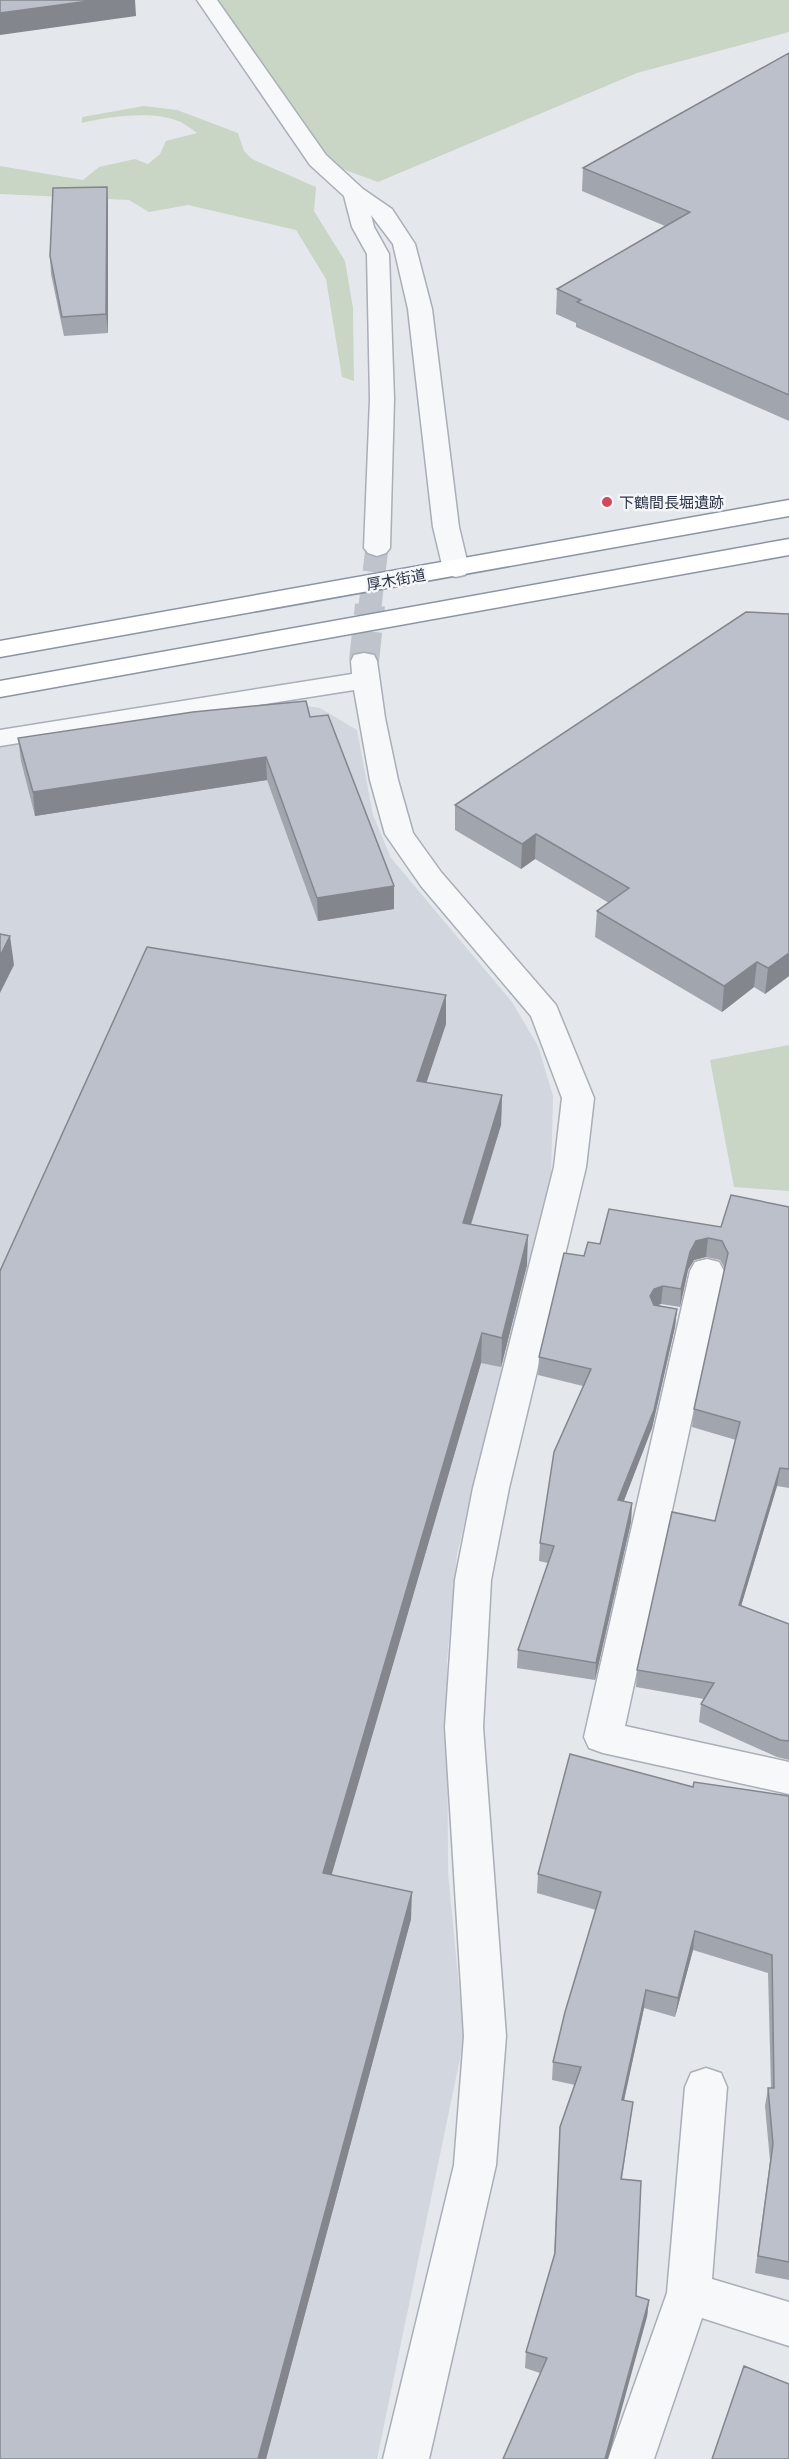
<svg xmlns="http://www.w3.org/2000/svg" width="789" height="2459" viewBox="0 0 789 2459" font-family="'Noto Sans','Noto Sans JP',sans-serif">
<rect width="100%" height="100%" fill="#e4e7ec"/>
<path fill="#d2d6de" d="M293,704L320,708L357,730L373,815L391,858L512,1002L538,1046L553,1096L551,1175L457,1554L447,1661L448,1872L464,2039L377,2459H0V746Z"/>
<path fill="#c9d6c5" d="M207,0H789V32L637,73L378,182L318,160Z
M144,106L177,110L238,133L244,151L252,159L316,187L314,211L345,261L353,308L354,381L342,377L326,279L296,230L188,205L149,212L129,200L0,194V166L83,180L99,167L135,159L148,164L160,154L166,141L197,133C192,129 186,125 181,122C155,110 108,116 82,123V117Z
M789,1045V1191L734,1187L710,1060Z"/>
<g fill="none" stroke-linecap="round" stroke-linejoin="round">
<path stroke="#bfc3cb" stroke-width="23" stroke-dasharray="23 11" stroke-linecap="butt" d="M370,606L377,548"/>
<path stroke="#bfc3cb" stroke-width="30" stroke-dasharray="30 15" stroke-linecap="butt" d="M364,661L370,605"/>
<defs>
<path id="street" d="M197,0H217L326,155L363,189L392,209L415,244L432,309L459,527L469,569L465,575L456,577L447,575L443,569L433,527L408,309L393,244L371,215L374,227L389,254L394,399L390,548L386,553L377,556L368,553L364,548L370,399L367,254L352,227L344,196L310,165Z
M364,653L374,655L377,661L385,718L398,780L413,833L441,872L556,1005L594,1098L586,1167L509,1488L491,1580L483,1727L506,2036L496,2165L429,2459H383L454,2165L464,2036L445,1727L455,1580L473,1488L554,1167L562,1098L531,1016L421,886L385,834L370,780L354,690L0,746V730L352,674L351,661L354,655Z
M707,1259L719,1262L724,1271L625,1726L789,1762V1794L603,1753L589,1748L584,1737L690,1271L695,1262Z
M706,2068L721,2073L727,2087L712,2279L789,2302V2346L702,2318L654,2459H608L667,2293L685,2087L691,2073Z"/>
<path id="highway" d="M789,500V516L0,657V641Z
M789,539V555L0,697V681Z"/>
</defs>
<use href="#street" stroke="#a9aeb7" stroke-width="3"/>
<use href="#highway" stroke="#8b94a3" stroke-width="3"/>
<use href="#street" fill="#f7f8fa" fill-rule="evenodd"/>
<use href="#highway" fill="#fff" fill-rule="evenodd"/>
</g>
<path fill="#a1a5ae" d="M789,53V421L576,327V323L556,314L557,289L665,226L582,191L583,168Z
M107,187L108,205V333L64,336L51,274L50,256Z
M746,612L789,976L765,994L754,987L722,1012L595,937L597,911L609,903L535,859L521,869L455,830V805Z
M310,717L394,909L318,921L267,780L35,816L21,761L18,738Z
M446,1024L426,1083L502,1095L501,1125L471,1225L527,1265L501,1367L481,1363L331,1875L411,1919L266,2459L0,1271Z
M789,1207V1488L777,1486L741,1606L789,1624V1760L777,1757L699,1722L701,1704L704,1699L636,1687L637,1670L715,1521L736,1440L692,1427L694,1409L725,1269L720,1260L706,1257L694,1260L688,1270L680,1307L661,1304L657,1305L677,1309L675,1327L652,1428L623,1502L632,1503L631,1522L595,1680L517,1668L518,1650L548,1563L539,1561L540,1543L583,1386L538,1375L539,1357L584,1256L600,1244L721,1227Z
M693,1787L789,1796V2280L755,2273L770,2161L765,2106L768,2088H771L768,1973L693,1950L675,2017L644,2008L624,2101L633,2102L622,2179L636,2296L649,2300L647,2317L540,2373L525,2368L526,2352L554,2256L560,2127L575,2085L552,2080L553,2062L596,1910L537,1893L538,1874Z"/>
<path fill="#83868d" d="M96,0H135L136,16L0,35V13Z
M107,187L108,205V333L106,314Z
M266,757L267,780L35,816L33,792Z
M536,834L535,859L521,869L522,844Z
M394,886V909L318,921L317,898Z
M10,936L14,965L0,993V956Z
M789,953V976L765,994L768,968Z
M757,962L754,987L722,1012L724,986Z
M446,995V1024L417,1111V1081Z
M502,1095L501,1125L462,1253L463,1223Z
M528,1235L527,1265L501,1367L502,1338Z
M708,1238L706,1257L694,1260L688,1270L680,1307L681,1289L690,1252L696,1241Z
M663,1286L661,1304L652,1307L650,1296L654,1289Z
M677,1309L675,1327L652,1428L617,1519L618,1500Z
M482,1333L481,1363L324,1901L323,1873Z
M780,1468L777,1486L736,1623L739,1605Z
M632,1503L631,1522L595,1680L596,1663Z
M412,1892L411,1919L266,2459H258Z
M695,1931L693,1950L675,2017L678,1998Z
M646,1990L644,2008L620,2118L622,2100Z
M649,2300L647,2317L608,2459H605Z"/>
<path fill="#bbc0ca" stroke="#83868d" stroke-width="1.5" d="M0,0H96L0,13Z
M789,53V395L577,302L581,300L557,289L690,212L583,168Z
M107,187L106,314L62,317L50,256L53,188Z
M746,612L789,614V953L768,968L757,962L724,986L597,911L629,888L536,834L522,844L455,805Z
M306,701L310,717L328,715L394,886L317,898L266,757L33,792L18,738L193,712Z
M0,934L10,936L0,956Z
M147,947L446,995L417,1081L502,1095L463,1223L528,1235L502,1338L482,1333L323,1873L412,1892L258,2459H0V1271Z
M731,1195L789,1207V1469L780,1468L739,1605L789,1624V1741L780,1740L701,1704L714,1683L637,1670L672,1512L715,1521L740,1422L694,1409L728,1253L722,1241L708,1238L696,1241L690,1252L681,1289L663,1286L654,1289L650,1296L654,1305L677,1309L654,1410L618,1500L632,1503L596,1663L518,1650L554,1546L540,1543L554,1452L591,1369L539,1357L564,1253L584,1256L588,1242L600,1244L609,1209L721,1227Z
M570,1754L693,1787L694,1782L789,1796V2262L758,2256L773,2144L768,2088H774L772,1955L695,1931L678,1998L646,1990L622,2100L633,2102L621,2179L641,2181L636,2296L649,2300L605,2459H503L547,2358L526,2352L555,2253L560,2127L581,2067L553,2062L565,2012L601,1892L538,1874Z
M744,2366L789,2384V2459H712Z"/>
<circle fill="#d1495b" stroke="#f4f6f9" stroke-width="2" cx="607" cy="502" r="6"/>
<g text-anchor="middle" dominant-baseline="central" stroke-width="5" stroke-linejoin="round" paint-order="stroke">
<g font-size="15" fill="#2b3445" stroke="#f4f6f9" text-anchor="start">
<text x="619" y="502">下鶴間長堀遺跡</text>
</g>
<g font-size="15" fill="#2b3445" stroke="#f4f6f9">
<text transform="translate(396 579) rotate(-10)">厚木街道</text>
</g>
</g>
</svg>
